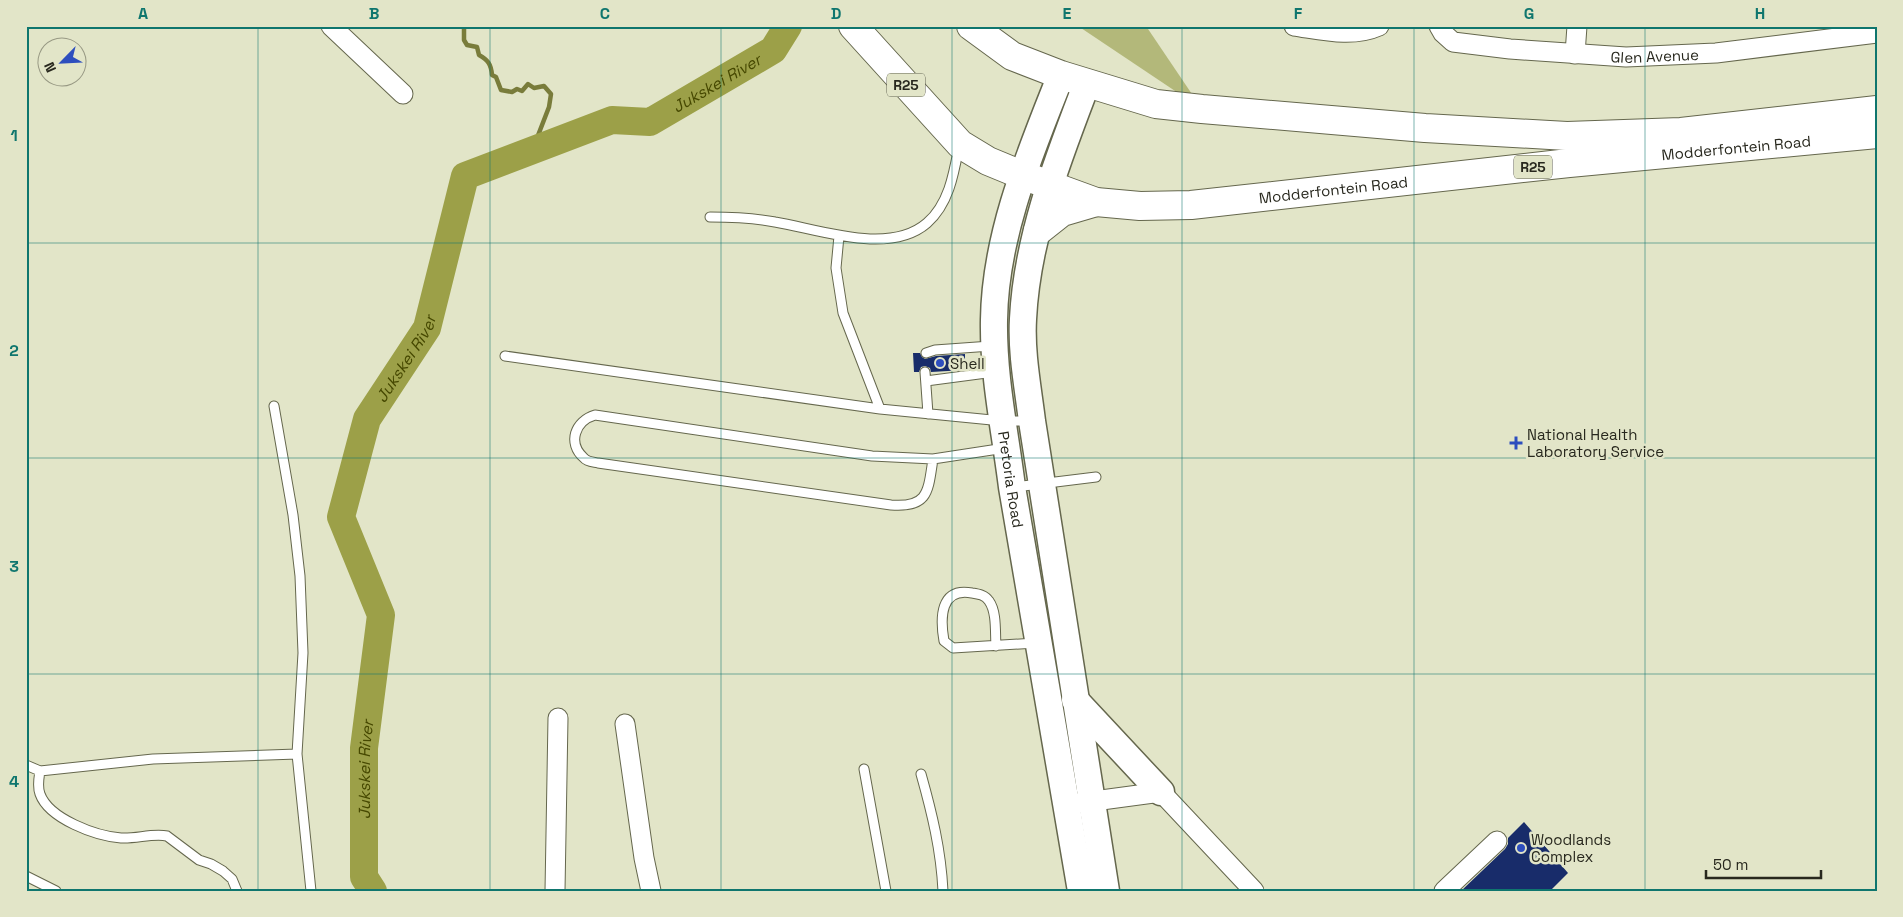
<svg xmlns="http://www.w3.org/2000/svg" width="1903" height="917" viewBox="0 0 1903 917" font-family="'Space Grotesk',sans-serif">
<rect width="100%" height="100%" fill="#e2e5c8"/>
<path fill="#b3b87a" d="M1078,26H1146L1202,109Z"/>
<g fill="none" stroke-linecap="round" stroke-linejoin="round">
<path stroke="#797c3b" stroke-width="4.5" d="M464,26V40L467,45L477,47L479,55C488,60 491,64 492,75L496,77L501,90L512,92L517,89L522,91L528,84L534,88L544,86L551,94L549,107L532,151"/>
<path stroke="#9ca048" stroke-width="28" id="s1" d="M373,891L364,877V748L381,615L341,517L367,419L427,328L465,176L612,120L650,122L773,50L788,26"/>
</g>
<path fill="#182c6a" d="M913,353H920L922,357L925,359L936,356L965,354V370L931,372L930,368L925,366L921,367L919,372H914Z
M1524,822L1568,873L1550,891H1461L1505,849L1508,844V838Z"/>
<g fill="none" stroke-linecap="round" stroke-linejoin="round">
<defs>
<path id="lane" d="M710,217C731,217 754,218 775,222C818,229 889,256 927,223C949,204 954,173 959,146
M839,236L836,268L843,313L880,409
M926,353L935,350L991,346
M505,356L880,409L1002,421H1029
M925,372L928,414
M926,381L994,372
M274,406L293,515L300,576L303,653L297,754L311,891
M933,459C928,491 929,508 891,505L598,463C594,462 587,462 584,458C567,443 575,421 595,415L872,456L933,459L1005,448
M1015,487L1096,477
M996,646C995,633 997,612 989,601C985,595 979,594 972,593C940,587 940,618 944,641L953,648L1036,643
M26,765L40,771L153,759L297,754
M864,769L886,891
M40,771C39,778 37,786 40,794C49,819 96,836 121,838C136,839 153,833 167,836L199,860L211,864L223,871L232,879L237,891
M921,774C932,813 941,850 943,891
M26,876L56,891"/>
<g id="street">
<path d="M331,26L403,94"/>
<path d="M1294,26C1322,30 1352,38 1379,26"/>
<path id="s2" d="M1439,26L1443,33L1453,42L1510,49L1626,57L1716,53L1877,33"/>
<path d="M1575,54L1577,26"/>
<path d="M625,724L644,858L651,891"/>
<path d="M1079,803L1161,792L1254,891"/>
<path d="M555,891L558,718"/>
<path d="M1444,891L1497,841"/>
</g>
<g id="secondary">
<path id="s3" d="M1061,75C1030,153 995,235 994,320C993,376 1005,431 1012,487L1081,891"/>
<path d="M1087,83C1058,159 1027,237 1023,319C1021,353 1028,388 1032,421L1106,891"/>
<path d="M1075,700L1161,792"/>
</g>
<g id="primary">
<path id="s4" d="M853,26L960,144L988,161L1022,175L1096,202L1140,206L1191,205L1569,163L1877,134"/>
<path d="M971,26L1012,56L1061,75L1156,104L1202,109L1425,128L1567,136L1681,132L1877,110"/>
<path d="M1038,231L1062,212L1096,202"/>
</g>
</defs>
<use href="#lane" stroke="#65674d" stroke-width="11"/>
<use href="#street" stroke="#65674d" stroke-width="21"/>
<use href="#secondary" stroke="#65674d" stroke-width="29"/>
<use href="#primary" stroke="#65674d" stroke-width="30"/>
<use href="#lane" stroke="#fff" stroke-width="9"/>
<use href="#street" stroke="#fff" stroke-width="19"/>
<use href="#secondary" stroke="#fff" stroke-width="26"/>
<use href="#primary" stroke="#fff" stroke-width="28"/>
</g>
<path fill="none" stroke="#0f766e" stroke-width="1" stroke-opacity="0.55" d="M258,26V891M490,26V891M721,26V891M952,26V891M1182,26V891M1414,26V891M1645,26V891M26,243H1877M26,458H1877M26,674H1877"/>
<g fill="#2d4ebe" stroke="#e2e5c8" stroke-width="2">
<circle cx="940" cy="363" r="5"/>
<path d="M1513.5 435.5h5v5h5v5h-5v5h-5v-5h-5v-5h5z"/>
<circle cx="1521" cy="848" r="5"/>
</g>
<g text-anchor="middle" dominant-baseline="central" stroke-width="5" stroke-linejoin="round" paint-order="stroke">
<g fill="#e2e5c8" stroke="#606151" stroke-width="1">
<rect x="887" y="73.5" width="38" height="23" rx="4"/>
<rect x="1514" y="155.5" width="38" height="23" rx="4"/>
</g>
<g font-size="14" font-weight="bold" fill="#28281e">
<text x="906" y="85">R25</text>
<text x="1533" y="167">R25</text>
</g>
<g font-size="15" fill="#28281e" stroke="#e2e5c8">
<text stroke="none"><textPath href="#s2" startOffset="224">Glen Avenue</textPath></text>
<text stroke="none"><textPath href="#s4" startOffset="951">Modderfontein Road</textPath></text>
<text stroke="none"><textPath href="#s4" startOffset="546">Modderfontein Road</textPath></text>
<text stroke="none"><textPath href="#s3" startOffset="416">Pretoria Road</textPath></text>
</g>
<g font-size="15" fill="#28281e" stroke="#e2e5c8" text-anchor="start">
<text x="950" y="363">Shell</text>
<text x="1527" y="434">National Health<tspan x="1527" dy="17">Laboratory Service</tspan></text>
<text x="1531" y="839">Woodlands<tspan x="1531" dy="17">Complex</tspan></text>
</g>
<g font-size="16" font-style="italic" fill="#464800" stroke="#e2e5c8">
<text stroke="none"><textPath href="#s1" startOffset="1025">Jukskei River</textPath></text>
<text stroke="none"><textPath href="#s1" startOffset="559">Jukskei River</textPath></text>
<text stroke="none"><textPath href="#s1" startOffset="124">Jukskei River</textPath></text>
</g>
</g>
<rect width="1903" height="917" fill="none" stroke="#e2e5c8" stroke-width="55"/>
<g transform="translate(62 62) rotate(246)"><circle r="24" fill="#e2e5c8" stroke="#989984"/>
<path d="M0-4L9 19L0 12L-9 19Z" fill="#2d4ebe"/>
<text y="-8" font-size="14" font-weight="bold" text-anchor="middle" fill="#28281e">N</text>
</g>
<path d="M1706 870v8h115v-8" fill="none" stroke="#28281e" stroke-width="2.5"/>
<text x="1713" y="870" font-size="15" fill="#28281e" stroke="#e2e5c8" stroke-width="4" paint-order="stroke">50 m</text>
<rect x="28" y="28" width="1848" height="862" fill="none" stroke="#0f766e" stroke-width="2"/>
<g font-size="16" text-anchor="middle" font-weight="bold" fill="#0f766e">
<text x="143" y="19">A</text>
<text x="374" y="19">B</text>
<text x="605" y="19">C</text>
<text x="836" y="19">D</text>
<text x="1067" y="19">E</text>
<text x="1298" y="19">F</text>
<text x="1529" y="19">G</text>
<text x="1760" y="19">H</text>
<text x="14" y="141">1</text>
<text x="14" y="356">2</text>
<text x="14" y="572">3</text>
<text x="14" y="787">4</text>
</g>
</svg>
